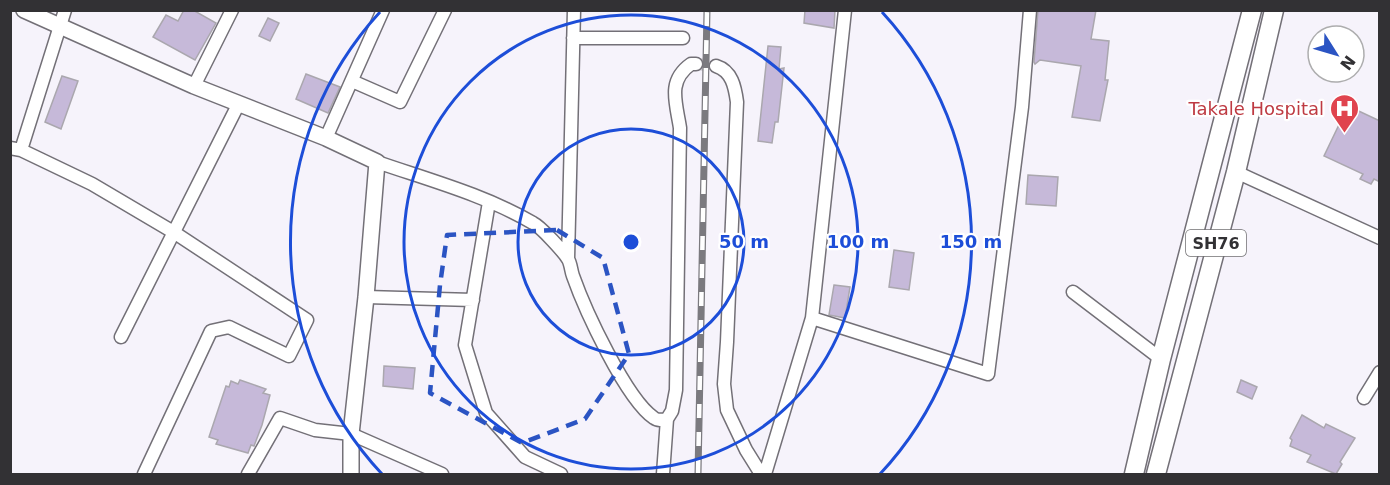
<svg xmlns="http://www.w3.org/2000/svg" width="1390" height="485" viewBox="0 0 1390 485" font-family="'DejaVu Sans',sans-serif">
<rect width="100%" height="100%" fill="#f6f3fb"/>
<path fill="#c6b9d9" stroke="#aaa7ae" stroke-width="1.5" d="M184,10H193L216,23L195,60L153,37L166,15L178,21Z
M805,10H835L834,28L804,23Z
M1038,10H1096L1091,39L1109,41L1105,80H1108L1100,121L1072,117L1081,66L1040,60L1035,64L1034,62Z
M268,18L279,23L270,41L259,36Z
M768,46L781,47L779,69L784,68L778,122H775L772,143L758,141Z
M306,74L340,87L328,113L296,99Z
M62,76L78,81L61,129L45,122Z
M1348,106L1380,121V182L1374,179L1371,184L1360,179L1363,174L1324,156Z
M1028,175L1058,177L1056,206L1026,204Z
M894,250L914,253L909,290L889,287Z
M834,285L850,287L845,318L829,315Z
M384,366L415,368L413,389L383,386Z
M240,380L266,389L263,393L270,395L262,425L254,446L251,445L248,453L216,444L218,440L209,437L226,386L229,387L231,381L238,384Z
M1241,380L1257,387L1252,399L1237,392Z
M1302,415L1324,428L1326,424L1355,438L1340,462L1342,464L1336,474L1307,462L1311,455L1290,446L1292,440L1290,438Z"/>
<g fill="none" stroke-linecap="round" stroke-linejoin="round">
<path stroke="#cfccd3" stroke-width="12" stroke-dasharray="12 6" stroke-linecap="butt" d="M696,64L716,66"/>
<defs>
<path id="minor" d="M573,38H683
M716,66C732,71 735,87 737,102L727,342L724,384L727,410L746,450L761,474
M352,81L400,102L445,10
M194,86L232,10
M326,138L383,10
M10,148L21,150L92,184L175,233L307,320L289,356L229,327L211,331L144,474
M21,150L65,10
M377,162C429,180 485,195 533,223C541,227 563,251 568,259C571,264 571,271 573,276C585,310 626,399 654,418C658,421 662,420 667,419L672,411L676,390L680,128C676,102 667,81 691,64H696
M1236,172L1380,238
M489,202L465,345L486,413L525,457L561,474
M568,259L574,10
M1073,292L1161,359
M366,297L473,300
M812,318L845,10
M121,337L239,103
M1364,398L1380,372
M248,474L280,418L315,430L351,434L442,474
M663,474L667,419
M765,474L812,318L988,374L1022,107L1030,10"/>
<path id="tertiary" d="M24,10L194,86L326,138L377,162L366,297L351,434V474"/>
<path id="primary" d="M1134,474L1161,359L1252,10
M1156,474L1236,172L1274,10"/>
</defs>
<use href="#minor" stroke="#737077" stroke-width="15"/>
<use href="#tertiary" stroke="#737077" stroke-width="18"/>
<use href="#primary" stroke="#737077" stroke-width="21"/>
<use href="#minor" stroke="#fff" stroke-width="12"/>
<use href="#tertiary" stroke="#fff" stroke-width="15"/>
<use href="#primary" stroke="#fff" stroke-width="18"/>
<defs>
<path id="rail" d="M698,474L707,10"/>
</defs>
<use href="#rail" stroke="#7b7a7f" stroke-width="7"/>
<use href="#rail" stroke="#fff" stroke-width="4.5" stroke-dasharray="14" stroke-linecap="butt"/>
</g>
<path fill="none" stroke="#2b54c3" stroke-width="4.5" stroke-dasharray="12 8" stroke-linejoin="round" d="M557,230L603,258L629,354L585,419L522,443L430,393L440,285L447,235Z"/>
<g fill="none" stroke="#1d4ed8" stroke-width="3">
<circle cx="631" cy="242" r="113"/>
<circle cx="631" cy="242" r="227"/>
<path d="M382 474A340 340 0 0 1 380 12M882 12A340 340 0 0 1 880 474"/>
</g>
<defs>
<symbol id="hospital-pin" viewBox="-11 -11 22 30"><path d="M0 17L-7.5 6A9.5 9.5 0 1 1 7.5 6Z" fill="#e0444e" stroke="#fff"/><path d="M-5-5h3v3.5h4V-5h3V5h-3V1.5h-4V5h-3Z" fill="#fff"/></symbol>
</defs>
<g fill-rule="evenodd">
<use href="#hospital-pin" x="1328" y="92" width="33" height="45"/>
</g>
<g text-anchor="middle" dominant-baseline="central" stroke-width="4.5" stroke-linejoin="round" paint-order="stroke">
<rect fill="#fff" stroke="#706f71" stroke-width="1.5" x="1186" y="230" width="60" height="26" rx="4.5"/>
<g font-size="16" font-weight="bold" fill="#323134">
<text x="1216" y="243">SH76</text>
</g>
<g font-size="18" fill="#be3a42" stroke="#fff" text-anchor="end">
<text x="1324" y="108">Takale Hospital</text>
</g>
</g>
<circle cx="631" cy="242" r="9" fill="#1d4ed8" stroke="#fff" stroke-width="3"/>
<g font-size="18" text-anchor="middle" font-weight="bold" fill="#1d4ed8" stroke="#fff" stroke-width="4.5" stroke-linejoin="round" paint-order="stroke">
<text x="744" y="248">50 m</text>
<text x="858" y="248">100 m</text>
<text x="971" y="248">150 m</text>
</g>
<rect width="1390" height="485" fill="none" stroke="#323134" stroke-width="24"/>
<g transform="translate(1336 54) rotate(127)"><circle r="28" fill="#ffffff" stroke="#adadae" stroke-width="1.5"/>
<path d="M0-4.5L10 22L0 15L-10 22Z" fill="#2b54c3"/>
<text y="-9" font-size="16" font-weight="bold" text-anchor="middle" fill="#323134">N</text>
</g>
</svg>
